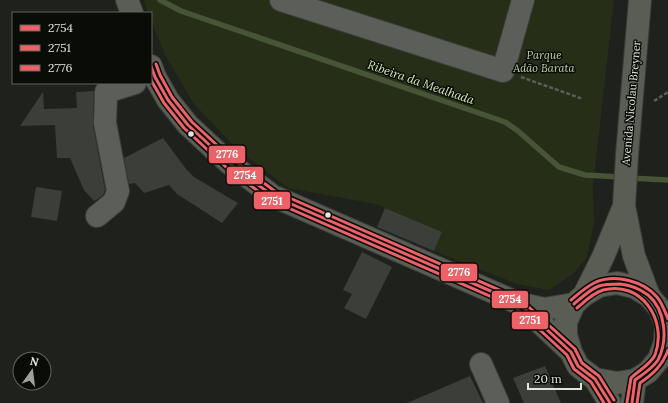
<svg xmlns="http://www.w3.org/2000/svg" width="668" height="403" viewBox="0 0 668 403" font-family="Lora,serif">
<rect width="100%" height="100%" fill="#1f211c"/>
<path fill="#262e17" d="M144,0H614L593,185L594,223L587,257L573,274L549,290L517,284L434,251L441,232L376,204L288,188L236,148L194,104L165,55L151,20V13H148Z"/>
<g fill="none" stroke-linecap="round" stroke-linejoin="round">
<path stroke="#485436" stroke-width="5.5" d="M160,0L181,11L505,122L518,131L559,167L585,175L621,177
M630,178L668,180"/>
</g>
<path fill="#3c3e39" d="M94,91L93,125L105,190L103,195L96,200L94,201L84,190L70,158H57L55,125L20,126L43,92L44,109L77,108L76,92Z
M163,138L186,169L194,177L238,203L222,223L177,194L169,185L144,193L135,183L129,184L124,158Z
M36,187L62,191L57,221L31,217Z
M385,208L442,232L434,251L377,227Z
M362,252L392,267L366,319L344,308L352,294L343,290Z
M545,366L561,403H524L513,378Z
M470,376L483,403H407Z"/>
<g fill="none" stroke-linecap="round" stroke-linejoin="round">
<defs>
<path id="minor" d="M281,0L503,71L523,0
M97,216L114,202L118,191L105,123L106,92L135,83
M481,364L498,403"/>
<path id="major" d="M127,0L132,13
M640,0L627,155L624,206L634,256L649,296
M151,66L155,77L168,100L188,125L229,163L273,196L518,303L544,309L574,304
M584,295L603,257L624,206
M519,303L571,352
M595,379L617,383L635,380L648,372L659,359L665,342L666,325L660,309L649,296L634,287L617,283L599,286L584,295L574,304L566,322V335L571,352L578,366L595,379L610,403
M632,403L635,380"/>
</defs>
<use href="#minor" stroke="#3c3e39" stroke-width="24"/>
<use href="#major" stroke="#3c3e39" stroke-width="24"/>
<path stroke="#5b5d59" stroke-width="2.5" stroke-dasharray="4 2" stroke-linecap="butt" d="M521,77L583,99
M654,101L668,92"/>
<use href="#minor" stroke="#5c5e59" stroke-width="22"/>
<use href="#major" stroke="#5a5d53" stroke-width="22"/>
<defs>
<path id="bus-1" d="M151,66L155,77L168,100L188,125L229,163L273,196L518,303L571,352L578,366L595,379L610,403
M574,304C581,298 589,290 599,286C605,284 613,284 620,284C630,285 640,289 648,295C666,310 668,341 658,360C652,369 643,374 635,380L632,403"/>
<path id="bus-2" d="M151,80L164,103L184,128L226,167L270,200L515,307L567,355L574,369L591,382L604,403
M577,308C585,301 593,293 603,290C641,280 668,320 655,355C650,365 639,370 631,378L627,402"/>
<path id="bus-3" d="M156,64L160,75L172,97L192,122L232,159L276,192L520,299L575,349L582,363L599,376L614,400
M571,300C578,294 587,286 596,282C616,274 643,281 657,297C662,303 665,311 668,319
M637,403L640,383C653,374 663,365 668,350"/>
</defs>
<use href="#bus-1" stroke="#0a0c08" stroke-width="6"/>
<use href="#bus-2" stroke="#0a0c08" stroke-width="6"/>
<use href="#bus-3" stroke="#0a0c08" stroke-width="6"/>
<use href="#bus-1" stroke="#ee6267" stroke-width="3"/>
<use href="#bus-2" stroke="#ee6267" stroke-width="3"/>
<use href="#bus-3" stroke="#ee6267" stroke-width="3"/>
</g>
<g fill="#e2e5de" stroke="#0a0c08" stroke-width="1.5">
<circle cx="191" cy="134" r="3.5"/>
<circle cx="328" cy="215" r="3.5"/>
</g>
<g text-anchor="middle" dominant-baseline="central" stroke-width="3" stroke-linejoin="round" paint-order="stroke">
<g font-size="11" font-style="italic" fill="#bfd69c" stroke="#0a0c08">
<text x="544" y="55">Parque<tspan x="544" dy="13">Adão Barata</tspan></text>
</g>
<g font-size="11" fill="#e2e5de" stroke="#0a0c08">
<text transform="translate(631 103) rotate(-85)">Avenida Nicolau Breyner</text>
</g>
<g font-size="12" font-style="italic" fill="#d4ecb1" stroke="#0a0c08">
<text transform="translate(421 82) rotate(19)">Ribeira da Mealhada</text>
</g>
</g>
<g stroke="#0a0c08" stroke-width="1.5">
<rect x="208" y="145" width="38" height="19" rx="4" fill="#ee6267"/>
<rect x="226" y="166" width="38" height="19" rx="4" fill="#ee6267"/>
<rect x="253" y="191" width="38" height="19" rx="4" fill="#ee6267"/>
<rect x="440" y="263" width="38" height="19" rx="4" fill="#ee6267"/>
<rect x="491" y="290" width="38" height="19" rx="4" fill="#ee6267"/>
<rect x="511" y="311" width="38" height="19" rx="4" fill="#ee6267"/>
</g>
<g font-size="11" text-anchor="middle" font-weight="bold" fill="#fff">
<text x="227" y="158">2776</text>
<text x="245" y="179">2754</text>
<text x="272" y="205">2751</text>
<text x="459" y="276">2776</text>
<text x="510" y="303">2754</text>
<text x="530" y="324">2751</text>
</g>
<rect x="12" y="12" width="140" height="72" fill="#0a0c08" stroke="#60635e"/>
<rect x="20" y="25" width="20" height="6" fill="#ee6267" stroke="#60635e"/>
<text x="48" y="32" font-size="12" fill="#e2e5de">2754</text>
<rect x="20" y="45" width="20" height="6" fill="#ee6267" stroke="#60635e"/>
<text x="48" y="52" font-size="12" fill="#e2e5de">2751</text>
<rect x="20" y="65" width="20" height="6" fill="#ee6267" stroke="#60635e"/>
<text x="48" y="72" font-size="12" fill="#e2e5de">2776</text>
<g transform="translate(32 371) rotate(14)"><circle r="19" fill="#0a0c08" stroke="#60635e"/>
<path d="M0-3L7 15L0 10L-7 15Z" fill="#9ea09a"/>
<text y="-6" font-size="11" font-weight="bold" text-anchor="middle" fill="#e2e5de">N</text>
</g>
<path d="M528 383v6h53v-6" fill="none" stroke="#e2e5de" stroke-width="2"/>
<text x="534" y="383" font-size="12" fill="#e2e5de" stroke="#0a0c08" stroke-width="3" paint-order="stroke">20 m</text>
</svg>
